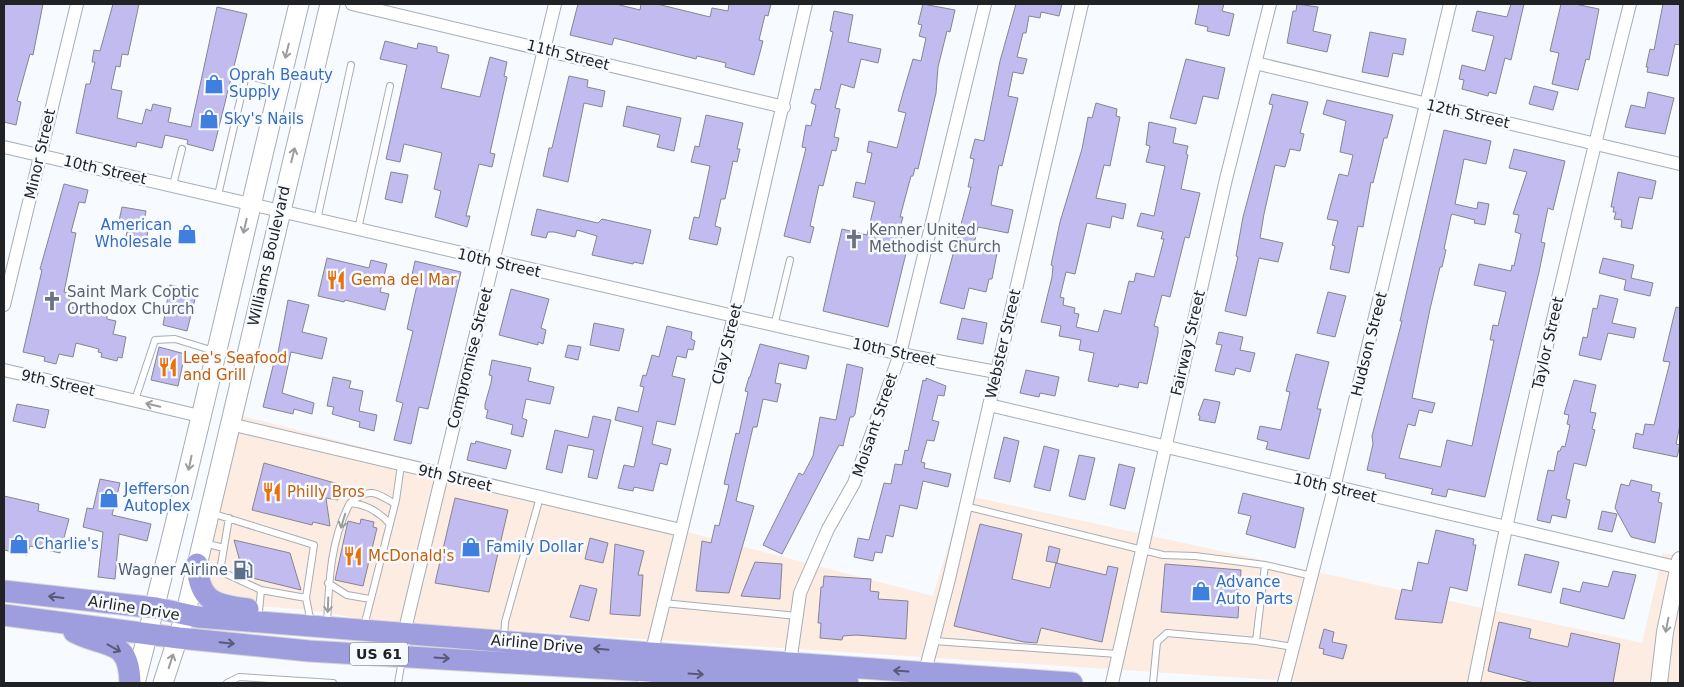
<svg xmlns="http://www.w3.org/2000/svg" width="1684" height="687" viewBox="0 0 1684 687" font-family="'DejaVu Sans',sans-serif">
<rect width="100%" height="100%" fill="#f7fafe"/>
<path fill="#fdece1" d="M243,416L933,596L964,495L1642,643L1663,553L1680,557V683H1324L380,622L310,610L245,605L209,591L204,577L232,441Z"/>
<path fill="#c2bbf0" stroke="#86858f" d="M4,4H43L33,55L30,54L17,101L21,102L16,125L4,122Z
M113,4H139L128,55L122,54L120,67L116,66L111,89L122,91L117,118L142,124L146,109L151,111L153,104L171,108L168,122L191,127L217,7L247,14L213,151L187,144L188,140L165,135L162,148L137,142L136,147L76,133L86,84H90L95,62H92L94,50L100,51Z
M578,4H616L640,10L641,4H657L710,17L712,8L728,11L729,4H771L768,16L765,15L759,40L763,41L754,75L725,67L726,63L697,56L696,59L614,38L612,45L570,35Z
M923,4L955,10L950,32L947,31L938,67L936,93L918,169L915,168L913,176H911L900,217H903L901,224L905,225L900,243L908,245L888,327L823,311L842,229L867,235L875,202L853,197L856,182L865,184L872,153L867,152L869,141L897,148L906,113L898,111L903,93L913,59L921,61L926,38L919,36L922,25L918,24Z
M1016,4H1062L1059,16L1041,12L1040,18L1029,16L1026,33H1023L1017,57L1027,59L1023,74L1013,72L1008,96L1018,98L1002,166L999,165L991,205L1013,210L1008,233L978,227L973,248L997,253L992,279H989L986,292L969,288L964,309L940,303L971,187H968L974,159L970,158L975,139L984,141L1000,61Z
M1199,4H1224L1222,11L1234,14L1229,36L1207,31L1208,27L1195,24Z
M1297,4L1318,7L1313,31L1331,35L1327,52L1287,43L1293,11H1296Z
M1511,4H1524L1511,60L1505,58L1496,94L1489,92L1488,96L1462,89L1464,80L1459,79L1462,65L1485,71L1494,36L1472,31L1477,11L1507,17Z
M1561,4H1575L1599,9L1589,60L1586,59L1578,90L1552,84L1559,53L1550,51Z
M1663,4H1680V45L1675,44L1668,76L1647,72L1648,67H1646L1650,49L1654,50Z
M834,11L853,15L848,42L881,49L878,63L861,59L854,88L841,84L835,108L840,109L834,137L839,138L836,151L832,150L823,186L819,185L810,226L814,227L810,243L784,236L806,148L802,147L806,125L811,126L816,105L811,103L815,89L820,90L833,32L830,31Z
M1370,32L1406,39L1403,55L1393,53L1388,77L1362,72Z
M385,41L417,49L418,43L437,47V52L449,55L441,88L480,97L490,57L507,62L504,76L507,77L490,153L495,154L492,167L479,164L466,216H470L467,227L435,217L441,191L434,189L442,153L404,144L400,162L386,159L407,65L380,59Z
M1186,59L1225,68L1218,99L1203,96L1196,124L1170,118Z
M569,76L588,80L587,87L605,91L602,107L584,103L568,182L543,176L549,148H552Z
M1534,86L1558,92L1553,110L1529,104Z
M1648,92L1674,98L1665,134L1625,127L1631,105L1645,108Z
M1272,94L1308,102L1300,133L1304,134L1300,151L1290,149L1285,167L1275,165L1264,214L1260,238L1283,243L1278,262L1259,258L1246,316L1225,311L1238,257L1236,256L1243,217L1273,105L1269,104Z
M1327,100L1393,115L1387,138H1384L1373,183L1371,182L1363,227L1358,226L1349,273L1330,269L1335,246L1332,245L1338,221L1327,219L1339,174L1348,176L1353,155L1340,152L1346,121L1323,114Z
M1096,103L1117,109L1116,116L1120,117L1110,166L1104,165L1096,198L1126,204L1123,219L1112,216L1110,228L1087,223L1075,274L1066,272L1060,297L1064,298L1063,305L1075,308L1074,313L1079,314L1076,327L1098,332L1104,310L1121,314L1129,281L1134,282L1136,273L1154,277L1164,239H1161L1163,232L1137,226L1141,213L1154,216L1165,166L1146,162L1150,146L1146,145L1149,122L1176,128L1173,143L1188,146L1186,154L1188,155L1181,189L1200,193L1189,238L1185,237L1170,297L1162,295L1154,326L1158,327V333L1147,384L1139,382L1138,388L1119,384L1118,387L1088,381L1094,353L1079,350L1081,340L1059,336L1061,326L1041,322L1052,277L1053,266L1051,265L1060,222L1082,149L1088,117L1092,118Z
M627,106L681,118L674,151L657,147L660,135L623,126Z
M706,115L743,123L737,149H740L737,162L733,161L725,199H721L715,226L721,228L717,245L689,239L694,217L699,218L710,166L691,162L695,146L699,147Z
M1444,130L1491,141L1486,164L1464,159L1455,204L1477,209L1478,202L1489,204L1485,225L1474,223L1475,220L1452,214L1451,216L1444,249L1446,250L1442,267H1440L1430,309L1412,398L1435,403L1432,413L1419,410L1415,426L1408,424L1399,458L1441,467L1447,440L1472,446L1494,340H1490L1493,325L1498,326L1506,292L1474,285L1479,264L1511,271L1512,265L1514,266L1521,234L1515,232L1519,215L1513,214L1527,172L1509,168L1514,149L1565,161L1553,210L1548,208L1541,242L1545,243L1539,272L1485,497L1448,489L1446,497L1431,494L1433,489L1385,478L1386,474L1367,470L1373,444L1372,436L1402,321H1400Z
M391,172L408,175L402,203L385,199Z
M1618,172L1656,181L1652,199L1639,197L1632,229L1621,227L1622,220L1614,219L1616,212H1613L1614,207H1611Z
M64,184L88,190L85,203L79,202L71,232L76,233L64,292L71,294L68,306L107,316V319L116,321L113,334L126,337L122,358L118,357L117,361L101,357L102,353L98,352L99,349L76,343L73,357L59,354L56,364L44,361L45,357L23,352L42,270L40,269Z
M122,207L146,211L144,222L150,223L146,240L126,236L128,229L118,226Z
M537,209L598,223L602,219L651,230L643,264L634,262L633,264L592,255L597,236L577,230L575,237L554,232H548L546,238L531,235Z
M327,258L369,268L371,260L387,264L380,292L389,294L385,310L345,300L344,302L318,296Z
M1603,258L1634,265L1631,278L1653,283L1650,296L1624,290L1626,280L1599,273Z
M415,261L461,272L428,409L419,407L411,444L394,440L403,403L396,401L413,331L407,329L417,285L410,284Z
M170,285L193,290L192,295H196L187,331L163,325Z
M511,289L549,299L541,328L546,330L543,344L538,342V345L499,335Z
M1328,292L1346,296L1335,337L1317,333Z
M1600,295L1618,299L1612,323L1636,328L1634,338L1608,333L1601,360L1579,355L1583,337L1587,338L1593,308L1597,309Z
M288,300L309,305L302,332L327,338L322,359L291,352L282,393L314,403L312,414L294,409L293,414L263,407L275,358H277Z
M1676,307L1680,308V425L1676,444L1680,445L1677,457L1633,448L1636,433L1643,435L1645,424L1654,425L1670,362L1663,361Z
M962,318L987,323L983,344L957,339Z
M594,323L624,329L619,351L590,345Z
M667,326L692,332L691,339L695,341L693,350L688,349L686,358L677,356L672,376L685,379L675,425L657,421L652,444L671,449L667,465L660,463L653,491L634,487L633,491L618,488L624,465L634,467L643,427L615,420L618,407L638,412L644,387L640,386L643,375L646,376L652,355L659,357Z
M1219,332L1243,337L1240,350L1255,353L1250,372L1236,368L1234,375L1215,371L1222,345L1216,344Z
M760,344L809,356L806,369L779,363L775,383L781,384L777,402L763,399L757,427H753L736,501L754,506L729,593L696,591L702,541L711,543L715,525L719,526L729,485L724,484L736,433L739,434L748,392L745,391L749,377H750Z
M568,345L581,347L578,360L565,357Z
M159,347L185,354L178,386L151,380Z
M1296,354L1329,362L1317,409H1321L1309,459L1266,449L1268,442L1257,439L1260,426L1281,430L1290,392L1286,391Z
M492,360L531,368L528,381L554,387L550,404L526,399L522,418L527,420L523,437L511,434L513,425L486,418L488,410L485,409V404L491,383L492,376L489,375Z
M847,364L863,368L855,414L853,417H850L843,446L839,445L782,554L763,545L799,473L803,475L813,456L820,417L836,420Z
M1026,370L1059,377L1055,396L1040,393L1039,397L1020,393Z
M333,377L351,381L349,388L363,391L359,411L377,415L374,431L359,427L360,422L332,414L334,407L327,406Z
M926,378L946,386L944,396L938,395L932,420L939,422L934,441L927,440L921,462L925,463L924,468L951,474L948,487L923,481L917,509L900,505L893,537L886,535L882,553L875,552L873,561L854,557L858,538L869,540L884,483L891,484L895,464L902,465L905,450L908,451L923,380L926,381Z
M1574,380L1596,385L1590,412L1596,413L1592,429L1595,430L1586,466L1574,463L1566,499L1570,500L1566,518L1552,515L1550,523L1537,520L1548,470L1554,471L1558,451H1560L1562,446L1565,447L1570,425L1567,424L1569,415L1564,414Z
M1204,399L1220,402L1215,423L1199,420L1200,416L1198,415Z
M17,404L49,410L45,428L13,421Z
M593,416L611,420L597,479L588,477L594,450L568,445L562,473L546,469L555,430L588,438Z
M1004,437L1019,441L1010,482L994,478Z
M476,441L511,450L506,469L467,460L471,443L475,444Z
M1044,446L1059,450L1050,491L1034,487Z
M1079,455L1095,458L1085,500L1069,496Z
M264,463L342,485L338,500L326,498L330,526L313,522L312,525L252,510Z
M1119,464L1135,468L1125,509L1110,505Z
M100,479L120,483L112,515L151,524L147,541L119,534L115,579L98,577L103,532L83,527L87,508L93,509Z
M1631,480L1652,485L1651,491L1660,493L1658,502L1662,503L1655,543L1631,537L1615,508L1621,484L1629,486Z
M1243,493L1304,508L1295,548L1246,534L1251,516L1238,513Z
M4,496L39,504L38,511L69,519L60,553L30,546L27,555L4,550Z
M455,498L508,510L489,592L435,583Z
M1602,511L1617,514L1612,532L1598,529Z
M361,519L374,522L373,527L377,528L363,586L335,580L348,521L360,524Z
M980,524L1022,534L1012,579L1050,588L1056,563L1106,575L1108,566L1118,568L1102,642L1041,628L1037,643L1024,642L954,626Z
M1436,530L1474,539L1473,545H1476L1467,591L1450,587L1442,623L1395,619L1402,589L1412,591L1418,562L1428,564Z
M590,538L608,543L603,563L585,559Z
M234,540L290,553L301,590L244,576Z
M615,544L644,551L638,575H643L640,616L610,614Z
M1049,546L1060,549L1057,563L1046,561Z
M1525,554L1559,562L1551,593L1518,585Z
M755,562L782,564L780,599L741,596Z
M1165,564L1241,570L1238,618L1161,612Z
M1613,571L1636,575L1624,619L1560,603L1563,588L1580,592L1583,582L1608,587Z
M824,576L871,579L870,591L879,592L878,599L908,601L906,639L856,635L843,636L842,640L820,638L821,623H818L821,587H823Z
M580,585L597,589L589,621L570,617Z
M1499,622L1531,629L1529,638L1568,647L1571,633L1620,644L1613,683H1534L1488,671Z
M1324,629L1334,632L1332,642L1347,645L1343,659L1323,654L1324,649L1319,648Z"/>
<g fill="none" stroke-linecap="round" stroke-linejoin="round">
<defs>
<path id="service" d="M173,185L182,149
M218,195L246,75L278,84
M317,220L351,65
M358,229L390,86
M774,326L790,260
M135,400L155,340L175,339L214,351
M350,503C369,487 376,492 395,504
M965,506L1163,555L1195,556L1265,565L1256,641L1167,633L1157,642L1153,683
M211,513L314,545L306,598
M229,518L220,571L261,590
M204,543L224,548
M1265,565L1312,576
M328,583L347,595L370,599
M663,603L797,616
M259,611L261,590L306,598L311,623
M327,624C329,583 330,540 350,503C367,504 379,512 390,524
M364,626L396,500L401,465
M504,638L505,622L540,497
M934,641L1117,654
M1256,641L1293,647
M227,683L239,677L333,683
M398,683L402,660"/>
<path id="minor" d="M352,4L784,107
M1255,63L1680,164
M4,147L734,316L900,354L996,372
M4,305L77,4
M4,370L200,416
M989,405L1680,568
M230,424L681,530
M403,655L404,634L411,604L555,4
M790,663L800,593L828,529L854,483L900,354L985,4
M644,683L734,316L806,4
M922,683L949,579L1082,4
M1112,683L1226,179L1270,4
M1284,683L1334,488L1450,4
M1474,683C1519,455 1573,229 1630,4"/>
<path id="tertiary" d="M1659,683L1665,632L1680,560"/>
<path id="secondary" d="M135,683C194,458 244,230 299,4
M163,683L185,616L330,4"/>
<path id="trunk" d="M197,564C199,601 214,605 248,609
M4,591L156,608L198,617L650,653L1072,683
M4,615L179,638L309,651L848,683
M74,632C106,649 129,637 130,683"/>
</defs>
<use href="#service" stroke="#a6adb7" stroke-width="8"/>
<use href="#minor" stroke="#a6adb7" stroke-width="14"/>
<use href="#tertiary" stroke="#a6adb7" stroke-width="18"/>
<use href="#secondary" stroke="#a6adb7" stroke-width="21"/>
<use href="#trunk" stroke="#d7d7d8" stroke-width="23"/>
<use href="#service" stroke="#fff" stroke-width="6"/>
<use href="#minor" stroke="#fff" stroke-width="12"/>
<use href="#tertiary" stroke="#fff" stroke-width="16"/>
<use href="#secondary" stroke="#fff" stroke-width="19"/>
<use href="#trunk" stroke="#9e9ede" stroke-width="21"/>
</g>
<defs><path id="oneway-shaft" d="M-6 0H5M1.5-3L5.5 0L1.5 3" fill="none" stroke-width="1.6" stroke-linecap="round" stroke-linejoin="round" transform="scale(1.25)"/></defs>
<g stroke="#9b9c9d">
<use href="#oneway-shaft" transform="translate(287 51) rotate(104)"/>
<use href="#oneway-shaft" transform="translate(293 155) rotate(-76)"/>
<use href="#oneway-shaft" transform="translate(245 226) rotate(103)"/>
<use href="#oneway-shaft" transform="translate(153 405) rotate(-167)"/>
<use href="#oneway-shaft" transform="translate(190 463) rotate(102)"/>
<use href="#oneway-shaft" transform="translate(343 521) rotate(107)"/>
<use href="#oneway-shaft" transform="translate(328 605) rotate(92)"/>
<use href="#oneway-shaft" transform="translate(1667 625) rotate(101)"/>
<use href="#oneway-shaft" transform="translate(171 661) rotate(-72)"/>
</g>
<g stroke="#595a79">
<use href="#oneway-shaft" transform="translate(56 597) rotate(-173)"/>
<use href="#oneway-shaft" transform="translate(227 643) rotate(6)"/>
<use href="#oneway-shaft" transform="translate(114 648) rotate(29)"/>
<use href="#oneway-shaft" transform="translate(601 649) rotate(-175)"/>
<use href="#oneway-shaft" transform="translate(442 658) rotate(4)"/>
<use href="#oneway-shaft" transform="translate(901 671) rotate(-176)"/>
<use href="#oneway-shaft" transform="translate(696 674) rotate(4)"/>
</g>
<defs>
<symbol id="shop-bare" viewBox="-9 -9 18 18"><path d="M-5-2.5h2.3a2.7 3.5 0 0 1 5.4 0H5L5.5 6h-11ZM-1.5-2.5h3a1.5 2.3 0 0 0-3 0Z" fill="#3f7fe0" stroke="#f7fafe" stroke-width="2.5" paint-order="stroke"/></symbol>
<symbol id="church-bare" viewBox="-9 -9 18 18"><path d="M-1.2-6h2.4v3.5h3.3v2.4h-3.3V6h-2.4V-.1h-3.3v-2.4h3.3Z" fill="#6b7280" stroke="#f7fafe" stroke-width="2.5" paint-order="stroke"/></symbol>
<symbol id="restaurant-bare" viewBox="-9 -9 18 18"><path d="M-5-6h1v4h1v-4h1v4h1v-4h1v5L-1.5 .5V6h-2V.5L-5-1ZM5-6V6H3V1.5H1.5Q1.5-4 5-6Z" fill="#e8710a" stroke="#f7fafe" stroke-width="2.5" paint-order="stroke"/></symbol>
<symbol id="fuel-bare" viewBox="-9 -9 18 18"><path d="M-5.5-6h7V0h2V4h1.3V-2.5L3-4.5l.8-.8L6-3V5H2.5V1h-1V6h-7ZM-4.2-4.7v3.2H.2V-4.7Z" fill="#5c6f8a" stroke="#f7fafe" stroke-width="2.5" paint-order="stroke"/></symbol>
</defs>
<g fill-rule="evenodd">
<use href="#shop-bare" x="200" y="70" width="28" height="28"/>
<use href="#shop-bare" x="195" y="105" width="28" height="28"/>
<use href="#shop-bare" x="173" y="220" width="28" height="28"/>
<use href="#church-bare" x="840" y="225" width="28" height="28"/>
<use href="#restaurant-bare" x="322" y="266" width="28" height="28"/>
<use href="#church-bare" x="38" y="287" width="28" height="28"/>
<use href="#restaurant-bare" x="154" y="353" width="28" height="28"/>
<use href="#restaurant-bare" x="258" y="478" width="28" height="28"/>
<use href="#shop-bare" x="95" y="484" width="28" height="28"/>
<use href="#shop-bare" x="5" y="530" width="28" height="28"/>
<use href="#shop-bare" x="457" y="533" width="28" height="28"/>
<use href="#restaurant-bare" x="339" y="542" width="28" height="28"/>
<use href="#fuel-bare" x="229" y="556" width="28" height="28"/>
<use href="#shop-bare" x="1187" y="577" width="28" height="28"/>
</g>
<g text-anchor="middle" dominant-baseline="central" stroke-width="5" stroke-linejoin="round" paint-order="stroke">
<rect fill="#f7fafe" stroke="#606367" stroke-width="1" x="350" y="642.5" width="58" height="23" rx="4"/>
<g font-size="14" font-weight="bold" fill="#202226">
<text x="379" y="654">US 61</text>
</g>
<g font-size="15" fill="#202226" stroke="#f7fafe">
<text transform="translate(568 55) rotate(14)">11th Street</text>
<text transform="translate(1468 114) rotate(13)">12th Street</text>
<text transform="translate(40 154) rotate(-77)">Minor Street</text>
<text transform="translate(105 170) rotate(13)">10th Street</text>
<text transform="translate(269 256) rotate(-77)">Williams Boulevard</text>
<text transform="translate(499 263) rotate(13)">10th Street</text>
<text transform="translate(1188 343) rotate(-77)">Fairway Street</text>
<text transform="translate(1548 343) rotate(-77)">Taylor Street</text>
<text transform="translate(727 344) rotate(-76)">Clay Street</text>
<text transform="translate(1003 344) rotate(-77)">Webster Street</text>
<text transform="translate(1369 344) rotate(-76)">Hudson Street</text>
<text transform="translate(894 352) rotate(12)">10th Street</text>
<text transform="translate(470 358) rotate(-76)">Compromise Street</text>
<text transform="translate(58 383) rotate(13)">9th Street</text>
<text transform="translate(875 425) rotate(-71)">Moisant Street</text>
<text transform="translate(455 478) rotate(13)">9th Street</text>
<text transform="translate(1335 488) rotate(13)">10th Street</text>
<text transform="translate(134 608) rotate(9)">Airline Drive</text>
<text transform="translate(537 644) rotate(5)">Airline Drive</text>
</g>
<g font-size="15" fill="#366cbe" stroke="#f7fafe" text-anchor="start">
<text x="229" y="75">Oprah Beauty<tspan x="229" dy="17">Supply</tspan></text>
<text x="224" y="119">Sky's Nails</text>
<text x="172" y="225" text-anchor="end">American<tspan x="172" dy="17">Wholesale</tspan></text>
<text x="124" y="489">Jefferson<tspan x="124" dy="17">Autoplex</tspan></text>
<text x="34" y="544">Charlie's</text>
<text x="486" y="547">Family Dollar</text>
<text x="1216" y="582">Advance<tspan x="1216" dy="17">Auto Parts</tspan></text>
</g>
<g font-size="15" fill="#5b616d" stroke="#f7fafe" text-anchor="start">
<text x="869" y="230">Kenner United<tspan x="869" dy="17">Methodist Church</tspan></text>
<text x="67" y="292">Saint Mark Coptic<tspan x="67" dy="17">Orthodox Church</tspan></text>
</g>
<g font-size="15" fill="#c56008" stroke="#f7fafe" text-anchor="start">
<text x="351" y="280">Gema del Mar</text>
<text x="183" y="358">Lee's Seafood<tspan x="183" dy="17">and Grill</tspan></text>
<text x="287" y="492">Philly Bros</text>
<text x="368" y="556">McDonald's</text>
</g>
<g font-size="15" fill="#4e5e75" stroke="#f7fafe" text-anchor="end">
<text x="228" y="570">Wagner Airline</text>
</g>
</g>
<rect width="1684" height="687" fill="none" stroke="#202226" stroke-width="10"/>
</svg>
